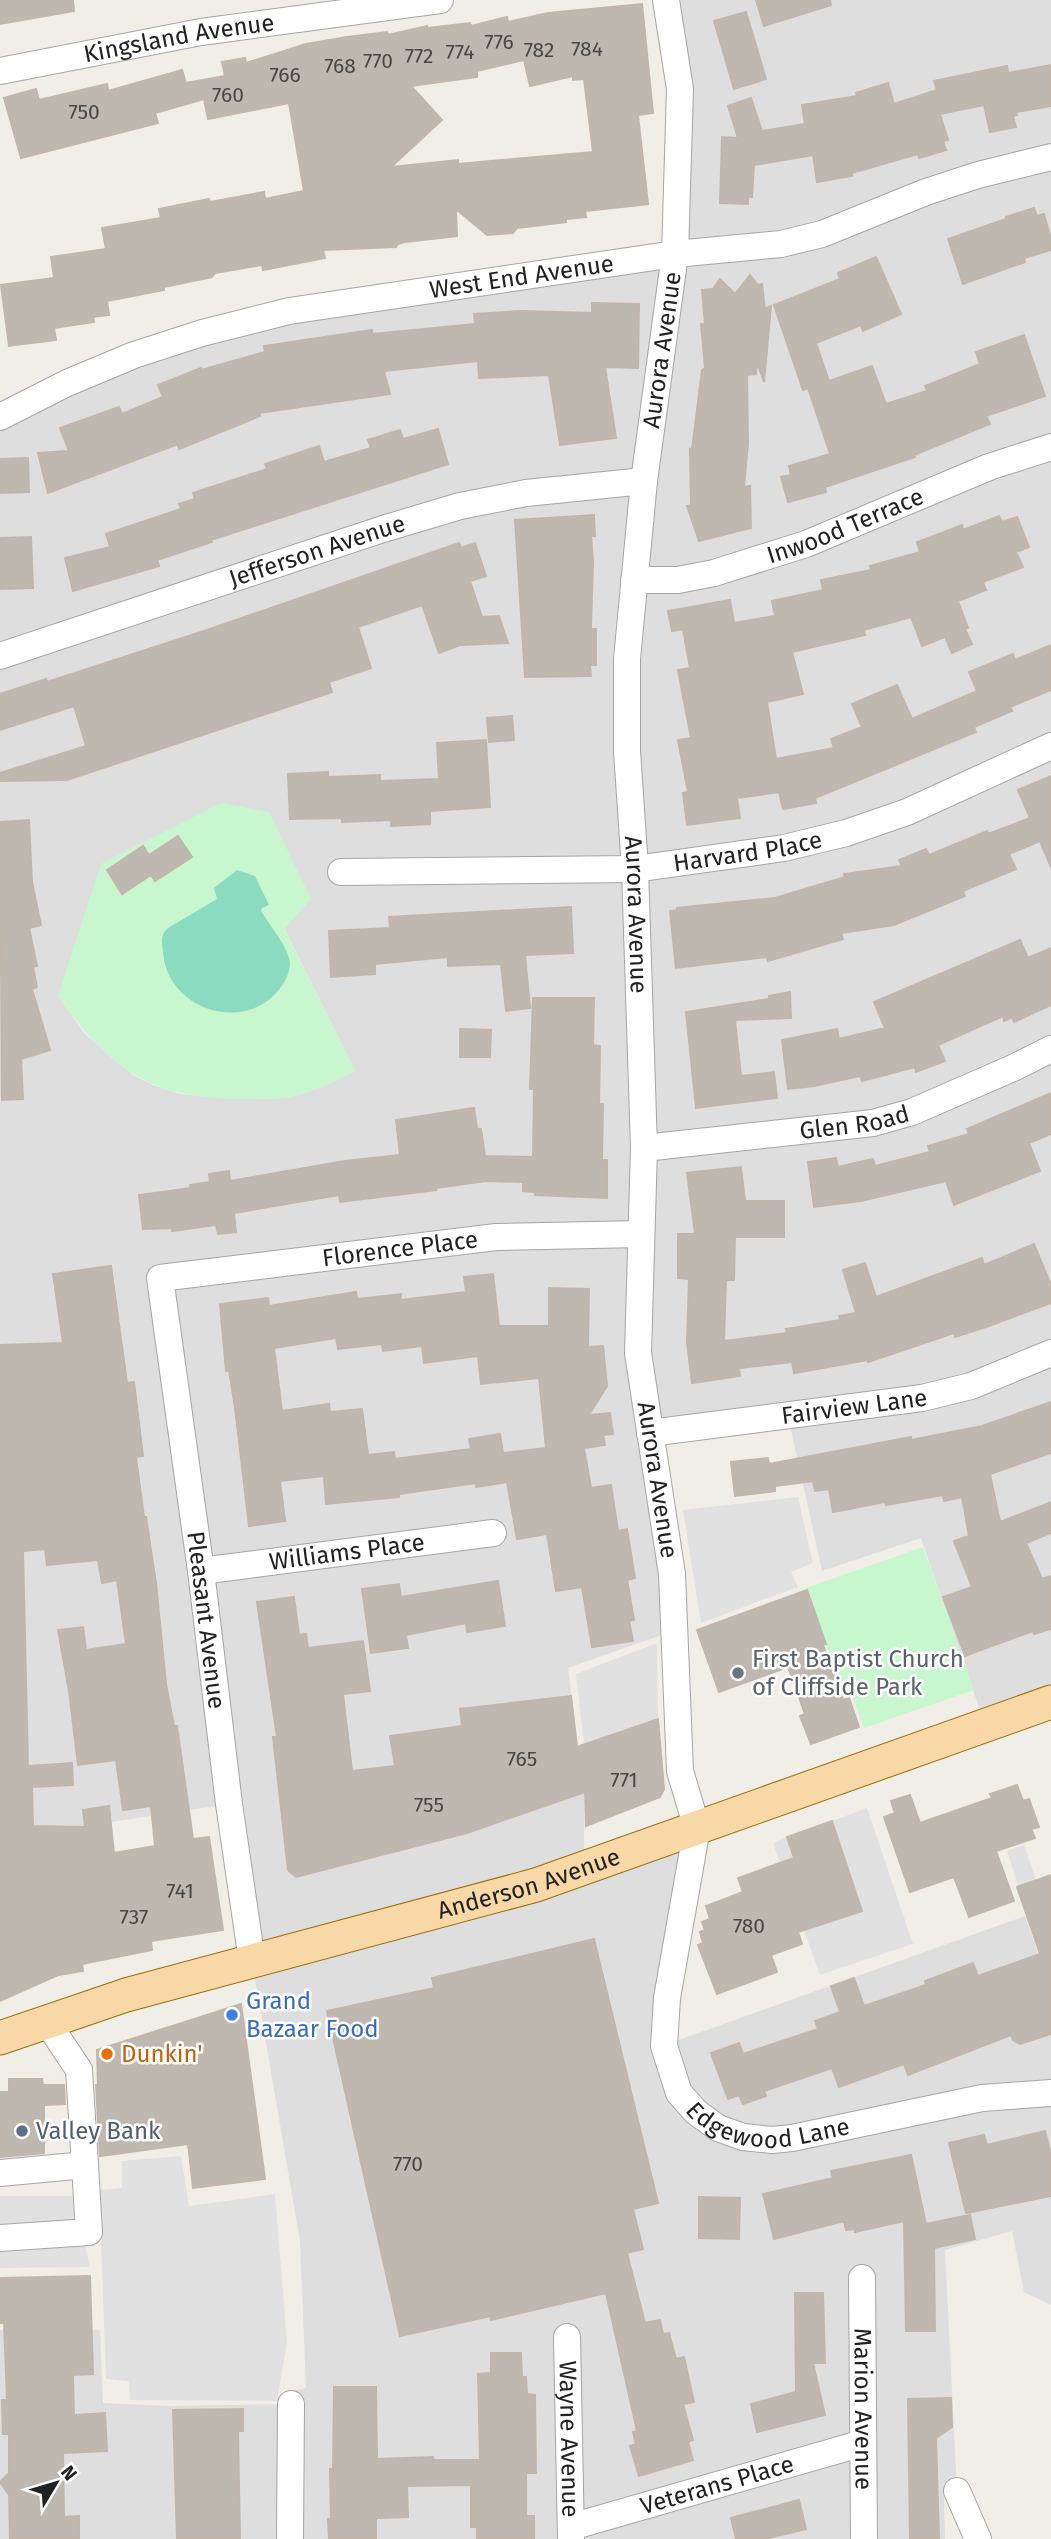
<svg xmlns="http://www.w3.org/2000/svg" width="1051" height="2539" viewBox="0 0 1051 2539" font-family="'Fira Sans',sans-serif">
<rect width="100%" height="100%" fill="#f1eee8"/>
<path fill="#dfdede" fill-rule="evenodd" d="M666,0H1051V1702L985,1725L921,1538L822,1571L788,1416L650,1433L676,1630L568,1668L584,1793V1868L697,1828L665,2045L1025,1916L1051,1991V2305L1024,2292L1012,2231L945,2250L957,2491L944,2493L945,2539H0V2330H100L103,2403L169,2406L290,2404L292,2391L306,2388L300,2241L252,1961L229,1804L85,1826V1845L0,1848V417L202,333L675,254ZM310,899L284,928L355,1071L306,1093L284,1098L236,1099L180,1094L153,1085L133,1075L85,1034L58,996Z"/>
<path fill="#c8f7cf" d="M221,803L269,812L311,899L284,929L355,1071C339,1079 322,1088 306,1093C285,1100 263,1099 241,1099C150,1099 109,1068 58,996L101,864Z
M923,1547L974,1690L864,1728L851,1692L844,1694L806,1588Z"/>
<path fill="#8bdbc0" d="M237,870L255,876L269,905L262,908L261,911C270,926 288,946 290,963C290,971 287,978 283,984C250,1036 167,1012 163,952C162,942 160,935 168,928L217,899L214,888Z"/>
<path fill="#e1e1e1" d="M798,1497L813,1563L791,1572L798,1587L701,1623L683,1510Z
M657,1643L658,1719L584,1745L576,1674Z
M867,1808L913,1944L820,1975L773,1843L787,1837L797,1867L804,1865L824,1923L862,1911L832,1821Z
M1024,1845L1037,1882L1019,1888L1007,1851Z
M181,2156L189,2206L275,2194L287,2342L277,2401L130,2400L129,2381L106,2379L99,2190L122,2188V2161Z
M0,2196H73L90,2267L0,2268Z"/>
<path fill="#beb8b1" stroke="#c2b6ab" stroke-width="2" fill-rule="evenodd" d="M0,0H73L74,11L0,24Z
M756,0H830L831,5L764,26Z
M642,4L653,113L638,115L648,204L585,211L586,217L566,219V222L517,228L513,233L487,235L456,209L457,236L405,242L398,244L396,247L323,250L325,258L263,270L262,265L215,273L212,277L164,287V290L107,301L109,315L93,317L94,322L54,328L56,340L9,346L1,285L54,278L51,257L106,249L102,228L161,218L159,209L209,199L210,202L264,192L265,199L304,191L289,103L208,119L204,99L155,113L158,123L21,158L4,98L36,89L39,100L107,84L108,91L182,70L186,83L225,76L222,62L245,58L246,63L306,44L347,37L387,32L388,35L427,26V28L470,23L471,26L507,17L508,22L548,13ZM524,60L530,86L573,76V80L584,79L593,152L458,164V160L391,167L442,120L411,86L477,77V71Z
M746,12L766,79L734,89L714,21Z
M1051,65V106L1016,112L1017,115L1013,116L1016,127L990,132L984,105L940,114L948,140L943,141L946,150L919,158L918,154L852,173V176L817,182L813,155L754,165L752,197H748V204L720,203L722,137L738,138L728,106L751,98L762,131L805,124L802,105L857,96L856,93L888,83L894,104L937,90L934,81L1007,66L1008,73Z
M1034,208L1037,216L1044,214L1051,239V250L1024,258L1025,262L963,284L948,239L1006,219V217Z
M876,257L901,314L863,331L861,325L816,343L829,381L872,366L886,404L927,391L925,386L980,364L976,352L1024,335L1045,396L986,416L990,424L914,455L915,457L825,487L826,492L788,502L781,477L791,475L789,466L830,454L808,388L803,390L774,305L840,279L838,273Z
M750,275L758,285L762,284L765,309L771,306L764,382L757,362L756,374L747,375L748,443L744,487L750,486L751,528L699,541L687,506L691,505L690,449L692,450L702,370L705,368L701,324H705L702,290L713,289L720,279L735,294Z
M592,303L639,304L638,368L605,367L616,438L560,445L549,375L479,378L478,361L384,371L390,394L259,413L260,416L179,449L178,444L48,493L38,453L69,451L60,428L119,407L122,414L163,397L158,385L201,368V370L265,352L264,346L372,330V334L475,324L474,314L522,311L592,313Z
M438,429L448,464L211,540L212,542L157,560L159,566L73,591L65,558L110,547L106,534L181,509L179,504L195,499L193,493L267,469L265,464L319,446L324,462L371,448L368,440L400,430L403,439Z
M28,458L29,492L0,493V459Z
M594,515L595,536H591L593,561L591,629H596V665H590L591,676L525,677L515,520Z
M999,516L1002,522L1017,517L1029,547L1016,552L1023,567L983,582L986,590L958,601L968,628L965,629L972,644L952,653L945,637L922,646L911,617L864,630L865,635L792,652L803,694L767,702L776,759L834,748L831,739L862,727L852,704L897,685L912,719L977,691L969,672L1013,654L1015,660L1051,645V690L1010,707L1012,711L974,727L976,732L815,798L816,803L783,809L779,792L737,798L740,818L687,825L683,793L688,792L678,740L691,738L678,670L690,668L683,629L672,631L668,611L730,600L734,623L775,616L772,601L823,590L821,580L871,570L870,566L920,552L917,542L962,525L963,530Z
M31,537L33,588L0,589V538Z
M459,543L461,548L475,543L486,576L470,581L482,617L499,616L508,643L460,645L439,653L422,605L358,627L371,668L329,682L332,692L67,780L0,781V773L86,746L74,706L0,730V694L46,679L47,682L204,631Z
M512,716L514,740L489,742L487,718Z
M486,740L490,807L430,811V824L391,826V820L342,822V818L290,819L288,774L328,772V777L380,775V781L439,779L437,743Z
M1051,776V867L1040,841L1009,854L1016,869L963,891L965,896L894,925L841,933L843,939L768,961L767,957L676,968L670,911L677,910V908L775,898L845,877L844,874L902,866L899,860L926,849L929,855L987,831L988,834L1030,818L1018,790Z
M29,820L32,882L41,925L29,928L37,966L33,967L37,987L32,989L50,1050L21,1059L23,1099L2,1100L0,822Z
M178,836L192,857L155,881L151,875L122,894L107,870L143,846L149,855Z
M571,907L573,953L525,955L530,1008L506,1011L501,964L448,966V957L375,964V974L331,977L329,931L390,928L389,917Z
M1020,940L1028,958L1051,948V1005L1014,1022L1012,1017L1004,1021L1003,1016L938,1045L945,1061L916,1072L915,1067L862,1081L860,1076L814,1086L788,1089L782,1040L837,1029L839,1039L885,1028L874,1002Z
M790,992L791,1018L735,1020L741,1076L774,1072L777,1098L696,1108L686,1012L769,999V996Z
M533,998H594L593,1045L600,1046L599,1104H603L602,1160H607V1198L535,1195V1192L523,1191V1182L486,1181L436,1188V1190L340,1202L339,1195L234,1213L236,1232L218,1234L216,1225L172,1231V1228L143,1229L139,1195L191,1188L190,1185L210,1182L209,1174L229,1171L230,1181L345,1161L400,1155L396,1120L474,1108L477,1129H481L485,1156L533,1157L534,1089H530Z
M460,1029L491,1030L490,1057H460Z
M1051,1093V1134L1029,1143L1040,1171L954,1205L946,1181L861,1201L814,1207L808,1162L836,1158L838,1167L873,1159L875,1166L930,1152L928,1146L969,1134L967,1129Z
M741,1167L745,1201H784V1237H735L734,1280H726L724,1341L787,1333L786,1329L840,1320L839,1316L856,1313L843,1270L865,1263L876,1297L982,1258L984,1265L1034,1244L1051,1285V1303L986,1327L955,1337L954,1333L868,1362V1360L794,1373L792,1362L739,1368L740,1376L692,1383L687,1342L689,1279L678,1278V1234H695L687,1173Z
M111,1266L127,1383L134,1382L143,1456L136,1457L144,1517H146L156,1583L166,1684L174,1726H177L193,1839L209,1837L223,1930L151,1941L152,1950L82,1964L83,1971L58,1975L0,2001V1345L63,1343L53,1274ZM45,1549L47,1565L98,1560L102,1583L117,1580L126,1644L86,1650L83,1627L58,1630L69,1691L78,1765L116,1760L123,1810L151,1806L155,1846L114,1853L109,1806L83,1810L85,1827L33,1826L32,1787L73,1785L72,1763L28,1766L23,1551Z
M493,1274L499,1326H549V1288L589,1289L588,1347L603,1346L607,1386L589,1415L610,1413L613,1434L603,1435L605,1445L584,1448L591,1488L611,1485L618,1531L627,1529L635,1578L627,1580L634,1620L629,1621L633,1641L592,1647L582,1587L556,1591L547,1534L517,1539L507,1482L476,1487V1483L399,1494V1497L326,1504L324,1476L280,1481L285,1521L249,1526L235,1408L229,1370L226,1371L220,1304L268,1298L269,1306L356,1292L357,1299L401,1294V1300L466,1292L464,1277ZM336,1338L338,1349L382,1344L383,1351L422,1346L424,1363L478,1356L481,1384L539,1378L546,1448L503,1453L500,1434L469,1439L471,1449L395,1459L394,1452L368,1455L362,1409L330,1412L329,1404L282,1411L274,1348Z
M1051,1402V1453L990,1474L1000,1522L1051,1502V1533L1026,1543L1042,1579L1051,1576V1629L1034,1634L1033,1631L965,1656L943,1597L972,1587L954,1541L969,1536L962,1497L944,1501L943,1495L886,1505L885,1502L833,1512L829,1489L815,1491L813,1481L775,1486V1491L735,1496L731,1462L768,1458L769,1464L911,1437V1440L982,1426Z
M498,1581L505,1626L467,1632L466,1623L406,1635L408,1648L371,1653L362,1589L399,1584L401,1597Z
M807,1590L826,1644L823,1645L843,1700L849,1698L859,1727L811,1744L800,1716L805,1714L788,1667L719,1692L697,1630Z
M294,1597L299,1635L306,1634L308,1648L363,1641L370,1691L343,1694L352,1771L395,1766L390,1736L462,1726L460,1709L571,1696L577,1747L658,1719L664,1789L660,1797L586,1826L585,1792L467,1833L296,1877L288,1870L273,1737H277L257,1602Z
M1017,1785L1023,1801L1029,1799L1039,1827L1031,1829L1035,1838L996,1851L1014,1901L969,1917L954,1877L910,1892L884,1817L895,1813L891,1801L910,1795L920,1823L992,1798L990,1794Z
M832,1821L862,1911L798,1932L802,1944L771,1955L777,1972L717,1994L698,1945L703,1943L700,1932L705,1930L702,1922L710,1919L706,1906L743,1892L738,1878L794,1858L787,1837Z
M1051,1875V2034L1020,2044L1013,2040L1011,2035L908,2075L904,2064L839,2087L832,2068L764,2091L766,2096L743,2104L739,2095L728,2099L711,2053L739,2043L743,2054L818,2029L815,2021L840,2012L831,1986L854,1978L864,2006L926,1985L925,1981L973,1963L978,1976L1040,1954L1017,1887Z
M594,1939L658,2203L633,2209L643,2249L627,2253L645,2323L660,2320L663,2334L669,2333L676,2359L684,2357L694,2402L683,2404L693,2440L688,2442L693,2460L639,2476L630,2446L636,2444L633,2432L637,2431L606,2293L491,2320V2316L400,2336L327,2011L434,1988L432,1978Z
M241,2004L265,2179L193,2188L188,2144L100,2156L96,2085H98L97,2050Z
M9,2079H42L43,2085H64L65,2104L44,2105V2153L0,2157V2092H9Z
M1045,2131L1051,2154V2196L966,2213L949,2143L984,2135L987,2145Z
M911,2155L926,2224L970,2215L975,2239L934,2248L935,2331H906L904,2221L855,2232V2229L846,2230L844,2221L774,2239L763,2194L833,2178L831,2171Z
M699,2197L740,2198L739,2239L699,2238Z
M90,2276L93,2374L73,2375L74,2415L105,2413L107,2451L63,2453L64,2517L79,2516V2539H10L9,2495L0,2482L9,2473V2434H3L2,2400H7L4,2323H0V2278Z
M795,2293H823L825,2363H813L825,2415L757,2432L751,2404L796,2392Z
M491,2353H521L522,2377H526L527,2394L535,2395L536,2473H526V2516H534V2539H477V2527H471V2485L407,2486L408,2517L376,2518V2539H329L328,2519H331L330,2469H333L334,2387H376L377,2459L433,2457L434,2460H480L478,2374L491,2373Z
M951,2398L952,2427L936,2438L939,2539H910L908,2399Z
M243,2409V2431H238L240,2539H177L173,2410Z
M799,2500L806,2529L765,2539H736L731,2518Z"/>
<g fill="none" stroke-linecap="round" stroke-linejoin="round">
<defs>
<g id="minor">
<path id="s1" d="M666,0L680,89L675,254L644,481L627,659V751L635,869L644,1148L638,1353L672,1574L680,1771L697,1828L667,1998L664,2046L679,2093L696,2112L718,2128L743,2137L772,2140L792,2138L982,2098L1051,2093"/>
<path id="s2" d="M0,71L201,32L440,0"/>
<path id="s3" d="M0,417L67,383L134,355L202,333L289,311L675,254L781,244L822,234L926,192L978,175L1051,157"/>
<path id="s4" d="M634,580H678L714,573L806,544L989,467L1051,447"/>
<path id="s5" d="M0,656L383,529L460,506L526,493L644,481"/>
<path id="s6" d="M341,872L635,869L784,848L846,833L907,812L1051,746"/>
<path id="s7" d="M644,1148L873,1123L912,1112L1013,1068L1051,1049"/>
<path id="s8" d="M650,1433L922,1398L971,1386L1051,1353"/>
<path id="s9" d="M201,1571L493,1533"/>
<path id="s10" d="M252,1961L229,1804L201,1571L160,1278L496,1237L641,1234"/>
<path d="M47,2022L79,2070L85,2165"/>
<path d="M0,2173L85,2165L89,2232L0,2238"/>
<path id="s11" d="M862,2278L864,2539"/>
<path id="s12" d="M567,2337L571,2539"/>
<path d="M957,2491L978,2539"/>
<path id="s13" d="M571,2527L863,2443"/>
<path d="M290,2539L291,2404"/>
</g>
<g id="major">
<path id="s14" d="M0,2038L126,1995L536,1885L1051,1702"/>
</g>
</defs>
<use href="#minor" stroke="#a5a5a5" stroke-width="28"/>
<use href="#major" stroke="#956e08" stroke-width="35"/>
<use href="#minor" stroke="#fff" stroke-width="26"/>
<use href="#major" stroke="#f7d8a6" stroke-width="33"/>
</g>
<circle fill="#6b7280" stroke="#fff" stroke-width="2.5" cx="738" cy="1673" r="7"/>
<circle fill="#3f7fe0" stroke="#fff" stroke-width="2.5" cx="232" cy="2015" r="7"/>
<circle fill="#e8710a" stroke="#fff" stroke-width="2.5" cx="107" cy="2054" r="7"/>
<circle fill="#5c6f8a" stroke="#fff" stroke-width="2.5" cx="22" cy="2131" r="7"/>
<g text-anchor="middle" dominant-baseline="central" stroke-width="5" stroke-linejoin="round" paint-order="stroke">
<g font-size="21" fill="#484745">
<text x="499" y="42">776</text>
<text x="587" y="49">784</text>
<text x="539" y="50">782</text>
<text x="460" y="52">774</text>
<text x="419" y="56">772</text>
<text x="378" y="61">770</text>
<text x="340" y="66">768</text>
<text x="285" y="75">766</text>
<text x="228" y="95">760</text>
<text x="84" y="112">750</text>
<text x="522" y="1759">765</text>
<text x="624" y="1780">771</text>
<text x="429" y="1805">755</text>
<text x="180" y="1891">741</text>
<text x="134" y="1917">737</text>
<text x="749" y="1926">780</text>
<text x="408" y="2164">770</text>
</g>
<g font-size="24" fill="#212121" stroke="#fff">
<text stroke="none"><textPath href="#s2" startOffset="182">Kingsland Avenue</textPath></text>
<text stroke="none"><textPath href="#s3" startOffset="544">West End Avenue</textPath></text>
<text transform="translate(662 350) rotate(-82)">Aurora Avenue</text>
<text stroke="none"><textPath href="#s4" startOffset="220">Inwood Terrace</textPath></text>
<text stroke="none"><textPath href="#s5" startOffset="334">Jefferson Avenue</textPath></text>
<text stroke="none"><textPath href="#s6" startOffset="408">Harvard Place</textPath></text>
<text stroke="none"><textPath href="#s1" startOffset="919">Aurora Avenue</textPath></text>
<text stroke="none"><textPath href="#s7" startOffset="212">Glen Road</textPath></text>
<text stroke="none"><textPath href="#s10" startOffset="931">Florence Place</textPath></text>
<text stroke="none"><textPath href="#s8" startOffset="206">Fairview Lane</textPath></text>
<text stroke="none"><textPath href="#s1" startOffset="1486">Aurora Avenue</textPath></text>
<text stroke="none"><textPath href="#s9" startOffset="147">Williams Place</textPath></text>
<text transform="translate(206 1620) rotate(83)">Pleasant Avenue</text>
<text stroke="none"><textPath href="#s14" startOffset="551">Anderson Avenue</textPath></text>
<text stroke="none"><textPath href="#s1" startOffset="2210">Edgewood Lane</textPath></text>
<text stroke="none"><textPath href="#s11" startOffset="131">Marion Avenue</textPath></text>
<text stroke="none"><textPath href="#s12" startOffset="102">Wayne Avenue</textPath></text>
<text stroke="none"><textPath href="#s13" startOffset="152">Veterans Place</textPath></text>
</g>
<g font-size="24" fill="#5b616d" stroke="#fff" text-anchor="start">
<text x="752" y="1659">First Baptist Church<tspan x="752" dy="28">of Cliffside Park</tspan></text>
</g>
<g font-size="24" fill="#366cbe" stroke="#fff" text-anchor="start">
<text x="246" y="2001">Grand<tspan x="246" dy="28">Bazaar Food</tspan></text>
</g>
<g font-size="24" fill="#c56008" stroke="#fff" text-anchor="start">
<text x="121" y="2054">Dunkin'</text>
</g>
<g font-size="24" fill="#4e5e75" stroke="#fff" text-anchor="start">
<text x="36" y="2131">Valley Bank</text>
</g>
</g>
<g transform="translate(56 2483) rotate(52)" stroke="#ffffff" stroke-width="5" paint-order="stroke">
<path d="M0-5L12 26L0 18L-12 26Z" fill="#212121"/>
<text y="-10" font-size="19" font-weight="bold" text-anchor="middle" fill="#212121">N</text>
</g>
</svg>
